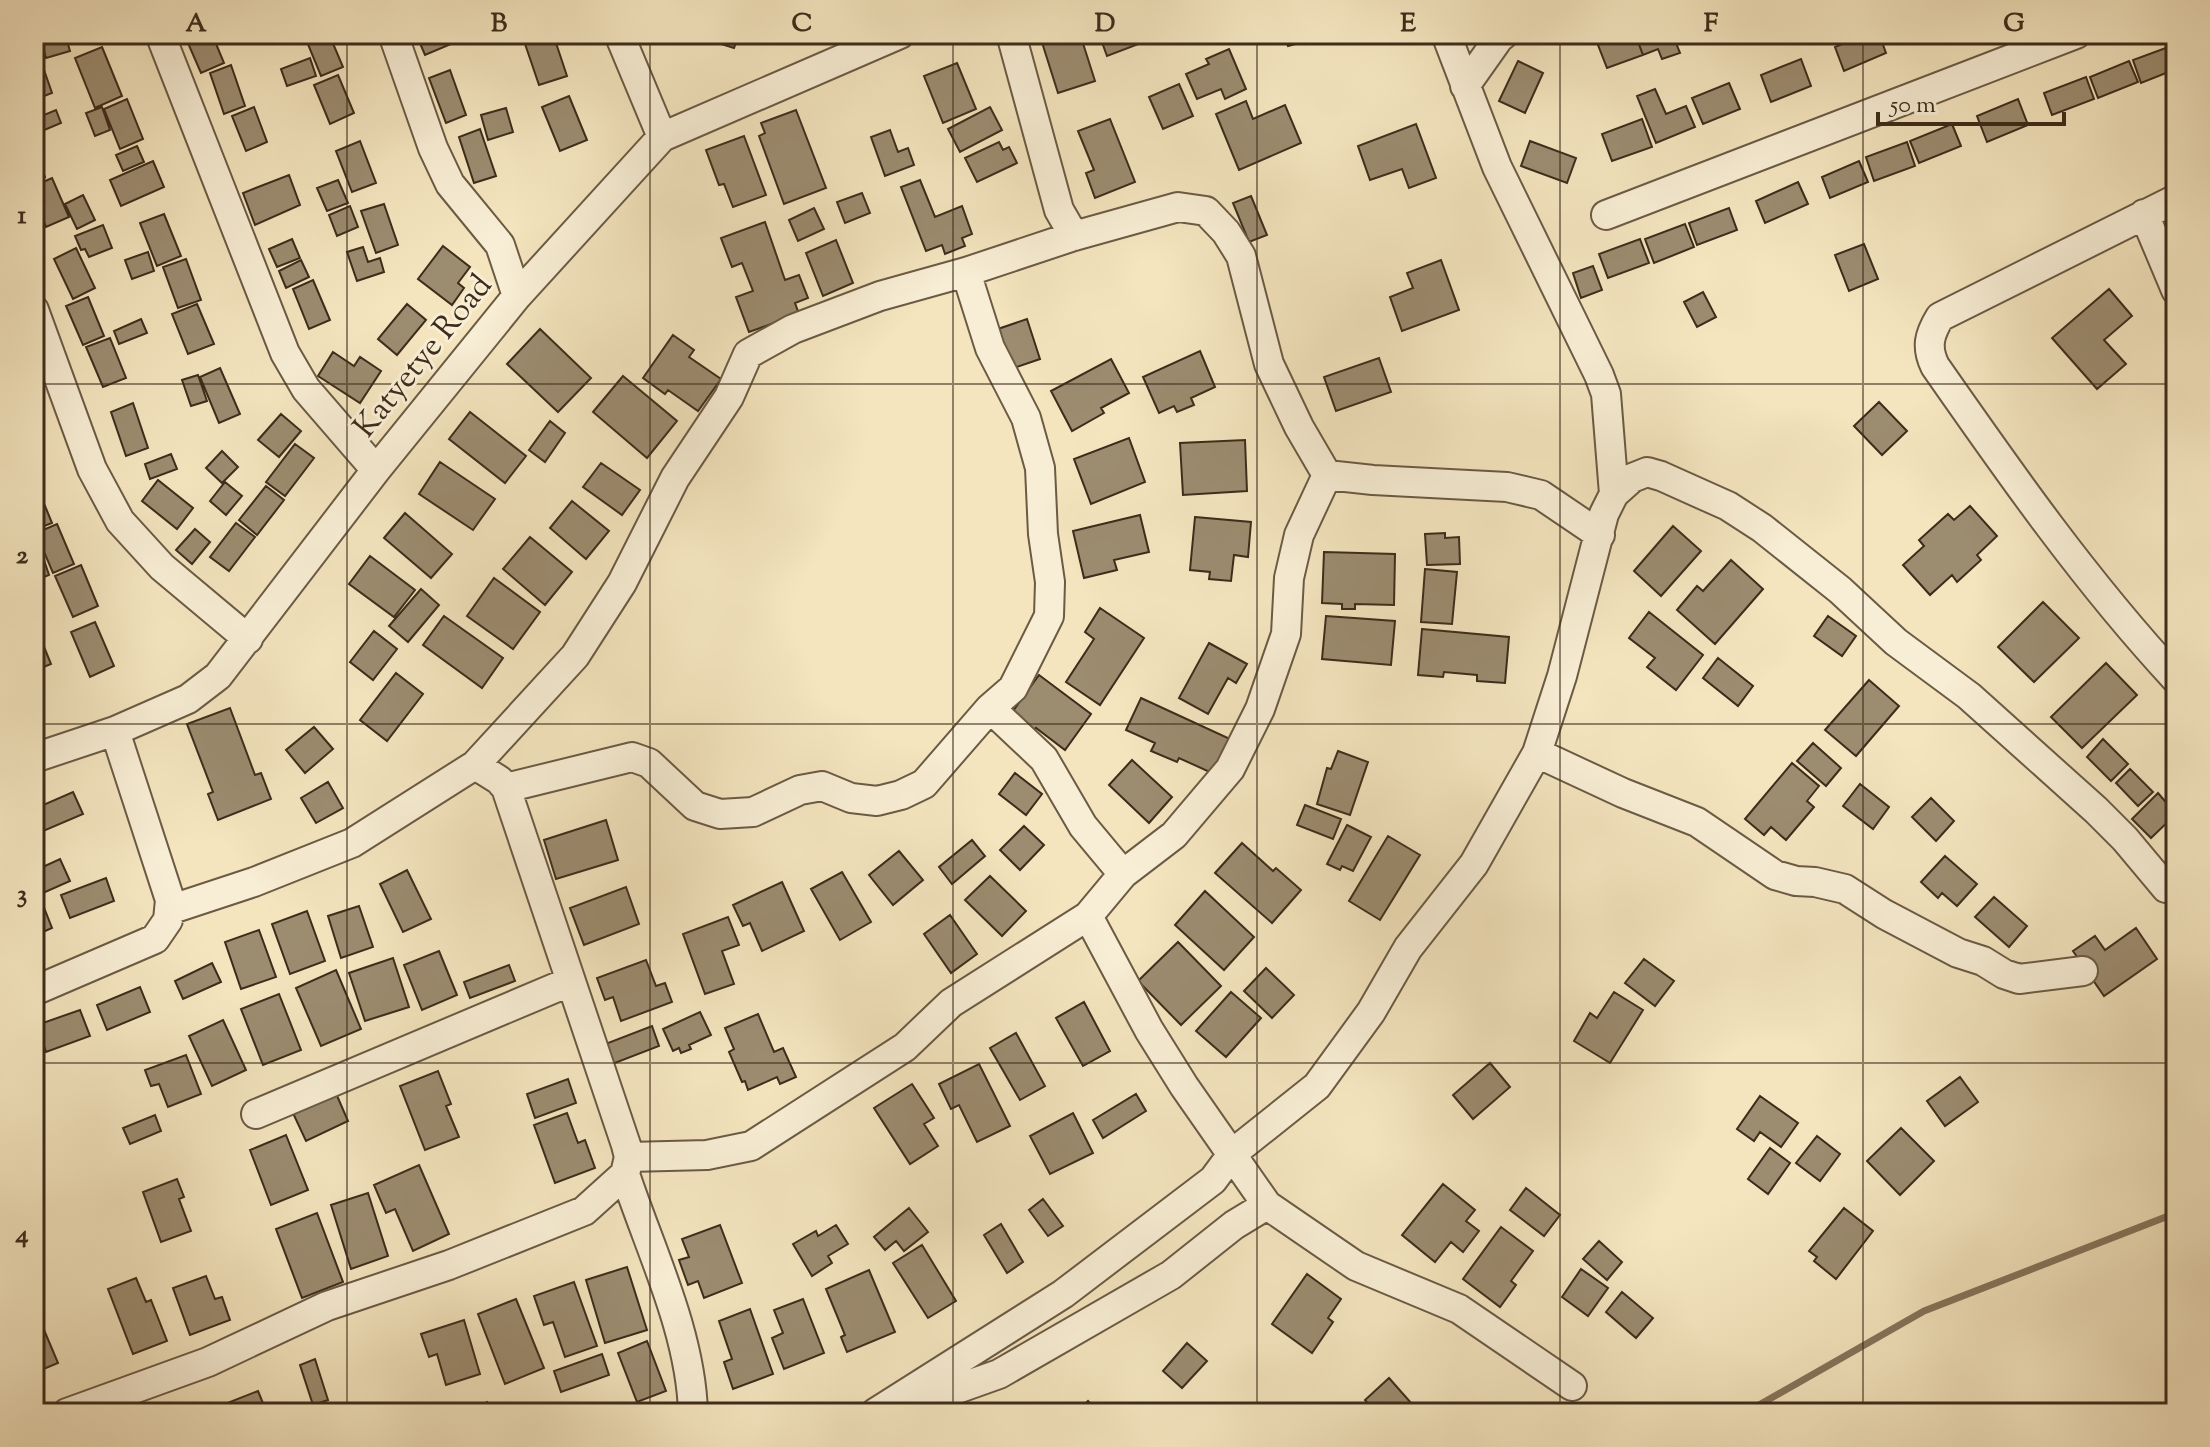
<svg xmlns="http://www.w3.org/2000/svg" width="2210" height="1447" viewBox="0 0 2210 1447" font-family="'Sorts Mill Goudy',serif">
<rect width="100%" height="100%" fill="#f4e5bf"/>
<filter id="stains"><feTurbulence type="fractalNoise" baseFrequency=".0025" numOctaves="4"/><feColorMatrix values="0 0 0 0 .2 0 0 0 0 .09 0 0 0 0 .02 0 0 0 .5 -.17"/></filter>
<radialGradient id="worn" r=".72"><stop offset=".6" stop-color="#630" stop-opacity="0"/><stop offset="1" stop-color="#630" stop-opacity=".3"/></radialGradient>
<g fill="none" stroke-linecap="round" stroke-linejoin="round">
<path stroke="#86755c" stroke-width="7" d="M1745,1413L1924,1311L2176,1213"/>
</g>
<path fill="#9c8c70" stroke="#3d2c1b" stroke-width="2" d="M50,34H65L70,51L46,58L40,37Z
M184,34H212L224,63L201,73Z
M269,34H297L273,44Z
M311,34H329L343,67L321,76L305,37Z
M416,34H446L451,44L425,55Z
M545,34H553L567,76L539,85L524,41Z
M689,34H739L734,48Z
M1045,34H1080L1095,81L1058,93L1040,36Z
M1099,34H1156L1157,37L1107,56Z
M1284,34H1315L1317,38L1288,46Z
M1627,34H1635L1643,55L1607,68L1598,45Z
M1635,34H1681L1683,40L1676,43L1680,53L1662,59L1658,49L1643,55Z
M1866,34H1879L1886,53L1844,71L1835,47Z
M1913,34H1944L1917,44Z
M2174,45L2176,69L2141,83L2133,60Z
M102,47L122,96L95,108L75,58Z
M1229,49L1246,89L1225,99L1221,89L1197,99L1186,74L1209,64L1206,59Z
M310,58L316,76L287,86L281,69Z
M1801,59L1811,86L1771,102L1761,75Z
M1518,61L1543,73L1525,113L1499,101Z
M2129,61L2138,82L2098,98L2090,77Z
M957,63L976,109L943,123L924,76Z
M231,65L245,106L224,114L210,73Z
M43,67L52,93L34,100V71Z
M450,70L466,115L446,123L429,78Z
M338,75L354,113L330,124L314,85Z
M2086,77L2094,99L2052,115L2044,93Z
M1729,83L1740,109L1703,124L1692,98Z
M1179,84L1193,116L1163,129L1149,97Z
M1655,89L1666,114L1686,106L1695,127L1656,143L1637,96Z
M569,96L587,140L560,151L542,107Z
M127,99L143,139L120,149L104,109Z
M2018,99L2028,125L1987,142L1977,116Z
M1246,101L1253,119L1285,105L1301,143L1239,170L1216,114Z
M102,107L110,130L95,136L86,113Z
M254,107L267,142L246,151L232,116Z
M990,107L1002,130L960,152L948,129Z
M506,108L513,132L488,140L481,115Z
M56,110L61,123L37,133L34,119Z
M796,110L826,188L784,204L759,136L765,133L761,123Z
M1110,119L1135,182L1095,198L1086,173L1094,170L1078,131Z
M1642,119L1652,147L1612,161L1602,134Z
M1416,124L1436,178L1409,188L1402,169L1370,180L1358,146Z
M1952,124L1961,146L1919,163L1910,141Z
M480,129L496,176L474,183L459,137Z
M890,130L898,152L908,148L914,165L885,176L871,137Z
M744,136L766,195L733,207L724,184L719,185L706,150Z
M360,141L376,183L352,192L336,151Z
M1530,141L1576,158L1567,183L1521,166Z
M999,142L1003,150L1009,147L1017,163L977,182L965,158Z
M1907,142L1915,166L1874,181L1866,157Z
M137,146L144,162L123,171L116,155Z
M34,149L45,177L34,182Z
M153,161L164,187L121,206L110,180Z
M1859,161L1868,182L1830,198L1822,177Z
M289,175L300,205L255,225L243,193Z
M52,178L69,217L46,227L34,198V186Z
M338,180L348,203L327,211L317,188Z
M920,180L935,217L962,206L972,234L962,238L965,246L945,254L942,245L926,251L901,187Z
M1798,182L1808,204L1765,223L1756,201Z
M862,193L870,213L845,223L837,202Z
M83,195L95,220L77,229L65,204Z
M1251,196L1267,235L1249,242L1233,203Z
M384,204L398,245L376,253L361,211Z
M350,206L358,227L337,236L329,215Z
M814,208L824,229L798,241L789,220Z
M1729,208L1737,230L1697,245L1689,223Z
M164,214L181,256L157,266L140,223Z
M765,222L785,280L799,275L808,298L795,303L799,314L749,332L736,297L753,291L742,263L732,267L721,238Z
M1685,224L1694,247L1654,263L1645,239Z
M103,225L112,248L89,257L85,249L81,250L75,236Z
M292,239L300,258L277,267L269,249Z
M1640,239L1649,263L1608,278L1599,254Z
M836,240L853,283L823,296L806,253Z
M1864,244L1878,279L1849,291L1835,255Z
M443,246L470,267L458,283L464,288L452,305L418,279Z
M363,247L368,262L380,258L384,272L357,281L347,252Z
M76,248L95,288L73,299L54,259Z
M148,252L154,271L132,279L125,260Z
M186,259L201,300L178,308L163,267Z
M301,260L309,277L286,288L279,271Z
M1441,260L1459,310L1402,331L1390,297L1413,288L1407,273Z
M1593,266L1602,290L1581,298L1573,273Z
M313,280L330,320L309,329L293,289Z
M2109,289L2132,316L2104,340L2126,364L2097,389L2052,338Z
M1703,292L1716,317L1697,327L1684,302Z
M88,297L104,336L83,345L66,306Z
M197,304L214,344L188,354L172,314Z
M407,304L426,320L397,355L378,339Z
M141,319L147,333L119,344L114,331Z
M1027,319L1040,359L1008,370L995,330Z
M540,329L591,378L558,412L507,364Z
M673,335L694,350L689,357L721,379L698,411L668,390L665,394L643,378Z
M110,338L126,378L103,387L86,347Z
M1200,351L1215,387L1191,398L1194,405L1177,412L1174,406L1159,413L1143,377Z
M333,352L354,366L360,357L381,371L360,403L318,376Z
M1379,358L1391,392L1336,411L1324,377Z
M1111,359L1129,393L1101,408L1104,413L1072,431L1051,391Z
M220,368L240,414L219,423L200,377Z
M198,375L207,401L191,406L182,380Z
M623,376L677,421L647,458L593,412Z
M1879,402L1907,431L1882,455L1854,426Z
M133,403L148,448L126,456L111,412Z
M470,412L526,456L505,483L449,439Z
M281,414L301,431L279,457L258,440Z
M550,421L565,433L545,462L529,450Z
M1129,438L1145,482L1091,504L1074,459Z
M1245,440L1247,491L1183,495L1180,443Z
M295,444L314,458L285,496L266,482Z
M222,451L238,467L222,483L206,468Z
M171,454L177,469L150,479L145,464Z
M440,462L495,499L473,530L419,494Z
M601,463L640,490L622,515L583,487Z
M34,479L52,523L34,530Z
M158,480L193,508L177,529L142,501Z
M225,482L242,496L226,515L210,501Z
M266,486L284,500L257,535L239,520Z
M572,501L609,531L586,559L550,528Z
M1970,506L1997,536L1977,555L1981,560L1957,582L1952,575L1930,595L1903,565L1924,546L1919,540L1948,514L1954,520Z
M405,513L452,554L431,578L384,538Z
M1140,515L1149,552L1114,560L1117,570L1084,578L1073,531Z
M1195,517L1251,522L1248,557L1234,555L1231,581L1209,579L1210,572L1190,570Z
M236,523L255,537L229,571L210,557Z
M57,524L74,564L53,573L36,533Z
M1673,526L1701,551L1661,596L1634,571Z
M195,529L210,542L192,564L176,550Z
M1445,533V538L1459,537L1460,564L1427,565L1425,534Z
M530,537L572,572L545,605L503,569Z
M1324,552L1395,554L1394,605L1355,604V609H1342V604L1322,603Z
M370,556L415,590L394,617L349,584Z
M44,560L49,575L34,581V564Z
M1731,560L1763,589L1715,644L1677,610L1697,586L1703,591Z
M81,565L98,606L73,617L55,576Z
M1425,569L1457,572L1452,624L1421,622Z
M494,578L540,612L513,649L467,616Z
M421,589L439,605L408,642L389,626Z
M2043,602L2079,638L2034,682L1998,647Z
M1100,608L1144,638L1100,705L1066,682L1094,639L1085,632Z
M1649,612L1703,655L1676,690L1647,667L1655,658L1629,638Z
M444,616L503,658L482,688L423,645Z
M1326,616L1395,621L1391,665L1322,659Z
M1828,616L1856,636L1842,656L1814,636Z
M95,622L114,666L90,677L71,632Z
M1422,629L1509,637L1505,683L1477,681V675L1444,672L1443,677L1418,675Z
M374,631L397,649L373,680L350,662Z
M40,637L51,664L34,671V640Z
M1209,643L1247,664L1236,683L1228,678L1208,714L1179,698Z
M1718,658L1753,686L1738,706L1703,678Z
M2106,663L2137,695L2082,748L2051,717Z
M396,673L423,694L387,741L360,720Z
M1039,675L1091,714L1065,750L1036,728L1031,735L1008,718Z
M1869,680L1899,706L1856,756L1825,730Z
M1141,698L1230,739L1214,774L1179,758L1177,762L1151,751L1155,743L1126,730Z
M230,708L255,775L261,773L271,799L218,820L208,794L213,792L187,724Z
M314,727L333,749L305,773L286,750Z
M2103,739L2128,764L2111,781L2087,757Z
M1813,743L1841,768L1826,786L1797,761Z
M1338,751L1368,762L1350,815L1317,804L1327,768L1331,769Z
M1132,760L1172,797L1149,823L1109,785Z
M1792,763L1819,786L1807,801L1814,807L1786,840L1771,827L1764,835L1745,819Z
M2130,769L2153,792L2138,806L2116,783Z
M1015,773L1042,794L1026,815L999,794Z
M328,782L343,808L316,823L301,798Z
M1860,784L1889,807L1873,829L1843,806Z
M73,792L83,814L41,832L34,809Z
M2158,793L2176,814L2151,838L2132,819Z
M1931,798L1954,821L1936,841L1912,817Z
M1305,805L1341,819L1333,839L1297,825Z
M606,820L618,860L556,879L544,840Z
M1347,825L1371,837L1353,871L1342,866L1340,870L1327,864Z
M1024,826L1044,845L1020,870L1000,850Z
M1388,836L1420,855L1380,920L1349,901Z
M972,840L985,856L952,884L939,867Z
M1242,843L1273,871L1276,868L1301,890L1272,923L1215,873Z
M899,851L923,880L893,905L869,875Z
M1945,856L1977,884L1957,906L1942,893L1938,898L1921,882Z
M60,859L70,881L34,897V871Z
M407,870L431,919L403,932L380,884Z
M842,872L871,922L840,940L811,889Z
M990,876L1026,911L1002,936L965,900Z
M106,878L114,901L70,918L61,895Z
M782,882L804,931L762,951L750,923L743,926L733,905Z
M626,887L639,924L584,945L570,908Z
M1205,891L1254,937L1224,970L1175,925Z
M1994,897L2027,926L2009,947L1975,917Z
M43,905L52,928L34,936V909Z
M359,906L373,947L341,958L328,916Z
M307,911L325,961L290,974L272,924Z
M950,915L977,954L951,973L924,934Z
M728,917L739,945L722,951L734,984L705,994L683,934Z
M2136,928L2157,959L2104,996L2073,951L2095,936L2105,950Z
M259,930L276,977L241,989L225,942Z
M1178,942L1221,986L1181,1025L1138,981Z
M439,951L457,995L422,1010L404,965Z
M393,958L409,1007L365,1021L349,973Z
M1644,959L1674,981L1655,1006L1625,983Z
M646,960L656,986L665,983L672,1002L621,1021L613,997L605,1000L597,978Z
M212,963L221,982L183,999L175,981Z
M509,965L515,981L470,998L464,982Z
M1266,968L1294,995L1272,1018L1244,991Z
M336,970L361,1029L321,1046L296,988Z
M140,987L150,1012L107,1030L97,1005Z
M1231,992L1261,1018L1226,1057L1196,1031Z
M1614,992L1643,1010L1610,1063L1574,1041L1590,1013L1597,1018Z
M279,994L301,1050L263,1065L241,1009Z
M1084,1002L1110,1051L1083,1066L1056,1018Z
M80,1010L90,1036L46,1052L37,1025Z
M700,1012L711,1035L689,1045L691,1049L681,1053L679,1048L673,1051L663,1029Z
M758,1014L774,1052L783,1048L796,1077L780,1084L777,1077L748,1090L745,1081L742,1082L729,1052L734,1049L725,1028Z
M223,1020L246,1070L212,1086L189,1036Z
M652,1026L659,1046L602,1068L595,1048Z
M1016,1033L1045,1086L1020,1100L990,1048Z
M186,1055L201,1094L168,1107L159,1084L151,1086L145,1070Z
M1490,1063L1510,1087L1473,1119L1453,1095Z
M979,1064L1010,1126L977,1142L959,1105L951,1109L939,1084Z
M438,1071L451,1104L446,1106L459,1137L425,1150L400,1086Z
M1960,1077L1978,1102L1945,1126L1927,1101Z
M568,1079L576,1103L535,1118L527,1094Z
M912,1084L934,1118L924,1124L938,1146L910,1164L874,1108Z
M335,1091L348,1121L306,1141L292,1111Z
M1136,1094L1146,1111L1103,1138L1093,1120Z
M1760,1096L1798,1123L1781,1147L1760,1132L1754,1141L1737,1129Z
M567,1113L578,1143L585,1140L595,1168L555,1183L534,1125Z
M1073,1113L1093,1153L1050,1174L1030,1136Z
M155,1115L161,1131L130,1144L123,1128Z
M1901,1128L1934,1161L1900,1195L1867,1161Z
M286,1135L308,1190L271,1205L250,1150Z
M1817,1136L1840,1154L1820,1181L1796,1163Z
M1770,1148L1790,1163L1768,1194L1748,1179Z
M419,1165L449,1234L413,1251L395,1209L386,1213L374,1185Z
M177,1179L184,1197L179,1199L191,1231L161,1242L143,1192Z
M1443,1184L1475,1210L1466,1221L1479,1231L1463,1252L1451,1242L1435,1262L1402,1235Z
M1526,1188L1560,1215L1544,1236L1510,1210Z
M368,1193L388,1256L351,1269L331,1205Z
M1043,1199L1063,1226L1048,1236L1029,1210Z
M909,1208L928,1232L904,1251L896,1241L885,1250L874,1237Z
M1844,1208L1873,1231L1836,1279L1814,1261L1817,1257L1809,1251Z
M317,1213L343,1282L302,1298L276,1229Z
M1001,1224L1023,1262L1007,1273L984,1235Z
M720,1225L742,1283L704,1298L698,1281L688,1285L679,1260L689,1257L682,1239Z
M836,1225L848,1244L828,1256L832,1263L812,1276L793,1244L816,1231L818,1236Z
M1501,1227L1533,1251L1511,1281L1516,1285L1500,1307L1463,1279Z
M1599,1241L1622,1262L1607,1280L1583,1259Z
M922,1245L956,1301L928,1318L893,1263Z
M627,1267L647,1330L605,1343L586,1280Z
M1581,1269L1608,1288L1588,1316L1562,1297Z
M869,1270L895,1332L847,1352L841,1337L845,1335L826,1289Z
M1307,1274L1341,1299L1328,1318L1333,1322L1312,1353L1272,1324Z
M206,1276L215,1299L222,1297L230,1320L190,1335L173,1288Z
M136,1278L146,1302L151,1300L167,1341L133,1354L108,1289Z
M574,1282L597,1346L565,1357L553,1322L544,1325L534,1296Z
M1622,1292L1653,1318L1636,1338L1606,1312Z
M516,1299L544,1368L505,1384L478,1314Z
M803,1299L824,1353L784,1369L772,1338L783,1333L774,1310Z
M750,1309L773,1374L733,1389L724,1362L732,1359L719,1321Z
M39,1318L58,1363L34,1373V1320Z
M464,1320L480,1374L446,1385L437,1354L429,1357L421,1334Z
M647,1341L666,1391L637,1402L618,1353Z
M1187,1343L1207,1361L1182,1388L1163,1371Z
M602,1354L609,1375L561,1392L554,1371Z
M315,1359L328,1400L313,1405L300,1365Z
M1389,1378L1419,1412L1418,1413H1376L1365,1400Z
M258,1391L267,1413H219L217,1407Z
M1088,1401L1099,1413H1076Z
M487,1402L493,1413H466Z"/>
<g fill="none" stroke-linecap="round" stroke-linejoin="round">
<defs>
<path id="minor" d="M160,34L285,353L306,389L376,470
M393,34L433,148L450,184L500,245L517,296
M619,34L662,137
M1011,34L1059,210L1074,236
M1446,34L1497,167L1599,375L1606,394L1614,494
M1465,86L1499,38L1504,34
M2176,199L1940,317C1929,335 1926,347 1935,366C2011,475 2086,582 2176,679
M2144,214L2176,290
M1606,215L2076,34
M34,310L92,469L120,521L162,567L248,639
M1327,475L1373,480L1507,487L1541,495L1600,535
M990,708L1044,759L1083,826L1123,874
M1537,753L1623,793L1697,822L1775,875L1796,881L1815,882L1845,889L1884,914L1958,953L1983,961L2004,974L2019,979L2083,971
M34,758L115,731L188,699L218,676L376,470L517,296L662,137L900,34
M475,765L499,780L506,788L632,757L649,763L695,806L720,814L753,812L800,790L822,786L851,798L877,801L901,795L924,784L990,708L1013,688L1049,616L1050,582L1043,534L1040,468L1026,418L990,348L966,272
M506,788L626,1145L629,1157L625,1174C650,1250 691,1332 693,1413
M169,910L254,882L352,843L475,765L575,656L622,583L675,478L729,397L748,354L793,329L880,296L966,272L1074,236L1178,207L1206,211L1226,232L1241,256L1269,364L1299,427L1327,475
M1088,916L1149,1030L1184,1086L1267,1205L1356,1266L1459,1309L1572,1386
M34,991L155,939L168,920L170,900L115,731
M256,1114L569,982
M629,1157L707,1155L751,1146L905,1047L951,1003L1088,916L1123,874L1174,835L1230,769L1260,709L1286,634L1289,578L1299,535L1327,475
M901,1401L940,1395L999,1374L1171,1275L1234,1225L1267,1205
M67,1413L208,1362L327,1306L449,1265L584,1211L625,1174
M875,1413L1063,1294L1213,1180L1233,1153L1317,1086L1371,1012L1408,948L1474,864L1537,753L1562,676L1604,514L1614,494L1632,478L1647,472L1661,476L1728,506L1762,528L1840,590L1896,642L1969,696L2096,810L2125,839L2166,888"/>
</defs>
<use href="#minor" stroke="#6b5a44" stroke-width="32"/>
<use href="#minor" stroke="#f8eed5" stroke-width="28"/>
</g>
<path fill="none" stroke="#3d2c1b" stroke-width="2" stroke-opacity="0.55" d="M347,34V1413M650,34V1413M953,34V1413M1257,34V1413M1560,34V1413M1863,34V1413M34,384H2176M34,724H2176M34,1063H2176"/>
<g text-anchor="middle" dominant-baseline="central" stroke-width="6" stroke-linejoin="round" paint-order="stroke">
<g font-size="32" fill="#3d2c1b" stroke="#f8eed5">
<text transform="translate(424 357) rotate(-51)">Katyetye Road</text>
</g>
</g>
<rect width="2210" height="1447" fill="none" stroke="#f4e5bf" stroke-width="88"/>
<path d="M1878 112v12h186v-12" fill="none" stroke="#3d2c1b" stroke-width="4"/>
<text x="1890" y="112" font-size="24" fill="#3d2c1b" stroke="#f8eed5" stroke-width="6" paint-order="stroke">50 m</text>
<rect x="44" y="44" width="2122" height="1359" fill="none" stroke="#3d2c1b" stroke-width="3"/>
<g font-size="26" text-anchor="middle" font-weight="bold" fill="#3d2c1b">
<text x="196" y="31">A</text>
<text x="499" y="31">B</text>
<text x="802" y="31">C</text>
<text x="1105" y="31">D</text>
<text x="1408" y="31">E</text>
<text x="1711" y="31">F</text>
<text x="2014" y="31">G</text>
<text x="22" y="223">1</text>
<text x="22" y="563">2</text>
<text x="22" y="902">3</text>
<text x="22" y="1242">4</text>
</g>
<rect width="100%" height="100%" filter="url(#stains)"/>
<rect width="100%" height="100%" fill="url(#worn)"/>
</svg>
